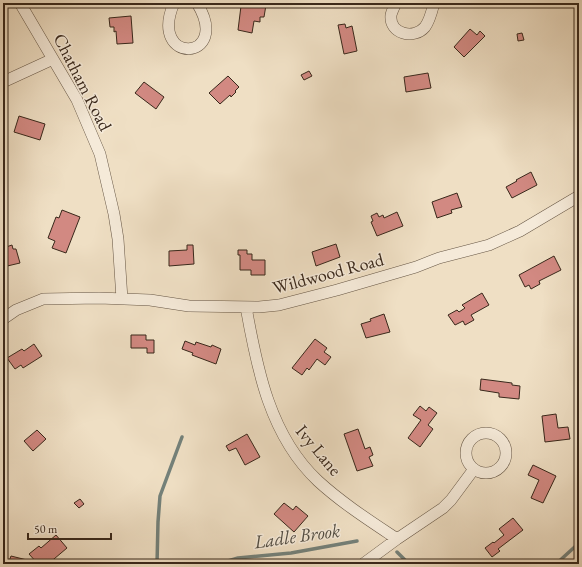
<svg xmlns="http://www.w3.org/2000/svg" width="582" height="567" viewBox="0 0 582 567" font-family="'EB Garamond',serif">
<rect width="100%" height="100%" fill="#efdfc4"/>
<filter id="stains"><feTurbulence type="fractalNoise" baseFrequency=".005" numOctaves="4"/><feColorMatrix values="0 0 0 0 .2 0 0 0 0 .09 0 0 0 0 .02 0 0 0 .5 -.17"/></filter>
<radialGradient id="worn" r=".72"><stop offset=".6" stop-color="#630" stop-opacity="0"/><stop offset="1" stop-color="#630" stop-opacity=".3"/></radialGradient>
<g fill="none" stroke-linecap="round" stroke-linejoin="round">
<path stroke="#74817a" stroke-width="3.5" d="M397,552L409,564
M157,564L158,522L160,496L182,437
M218,564L238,558L291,553L357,541
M556,564L579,543"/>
</g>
<path fill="#d28982" stroke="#39281b" d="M246,3H257L266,5L264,17H260V22L254,21L252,33L238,30L241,6L245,7Z
M131,16L133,43L117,44L116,31L114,32V27H110L109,18Z
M345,24L346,28L352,26L357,51L344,54L338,25Z
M470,29L477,35L480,31L485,36L464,57L454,47Z
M522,33L524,40L518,41L517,34Z
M309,71L312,76L304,80L301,75Z
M428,73L431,88L406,92L404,77Z
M228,76L239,87L235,91L236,92L231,97L230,95L220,104L209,93Z
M144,82L164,97L156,109L135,93Z
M19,116L45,124L40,140L14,132Z
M531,172L537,185L512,198L506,187L517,181L516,180Z
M457,193L462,207L451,210L452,213L437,218L432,202Z
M62,210L80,217L66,253L52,248L55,241L48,238L56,217L59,218Z
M397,212L403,226L377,236L371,222L373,221L371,216L377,213L379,217L383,215L384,218Z
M336,244L340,257L316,266L312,252Z
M12,245L13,249H16L20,263L3,267V248Z
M187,245H193L194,264L169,266V251L187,250Z
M238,250H247V254H252V260H265V275H251V270H240V255H238Z
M554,256L561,270L539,281L540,284L531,289L529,285L525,287L519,275Z
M482,293L489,305L471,315L474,320L465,325L463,321L455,325L448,315L457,310L459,312L465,308L462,305Z
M384,314L390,332L366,338L361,324L371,321L370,319Z
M131,335H146V340H154V353H147V348H131Z
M315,339L327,348L324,352L331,357L325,365L317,359L309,370L307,368L302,375L292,368Z
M185,341L195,345L196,342L211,347L212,345L221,349L216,364L192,355L193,353L182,349Z
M34,344L42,356L23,368L21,365L15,369L7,358L22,349L24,351Z
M481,379L512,383V385L520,386L519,399L499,397V393L480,390Z
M420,406L426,411L429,407L437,413L428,425L433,429L420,447L408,438L421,420L413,415Z
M556,414L558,428L568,427L570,439L545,442L542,416Z
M358,429L365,449L370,447L373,455L369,457L373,466L357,471L344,434Z
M37,430L46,439L33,451L24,441Z
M247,434L260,457L245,465L236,448L229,451L226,446Z
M533,465L556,476L543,503L531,498L539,480L528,475Z
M80,499L84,504L79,508L74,503Z
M284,503L293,510L296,506L308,516L294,532L274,514Z
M513,518L523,530L498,549L500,551L492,557L485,548L493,542L494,543L504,535L499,529Z
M56,535L67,548L48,564H38L29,554L39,546L41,548Z
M11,556L27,560L26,564H8Z"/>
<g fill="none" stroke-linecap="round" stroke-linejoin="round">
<defs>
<path id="minor" d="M20,3L77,100L100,154L114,214L118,239L122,299
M174,3C147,66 233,62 197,3
M396,3C394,7 392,11 391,15C389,34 414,40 425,27C430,20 432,11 434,3
M3,82L53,59
M246,307C257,369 270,436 318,481C342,503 370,521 397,539
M3,319L16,310L43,299L99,298L150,300L189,306L259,307L279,305L337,290L416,267L439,258L489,245L520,231L579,196
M466 453a20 20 0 1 1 40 0a20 20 0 1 1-40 0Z
M363,564L397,539L443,508L451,500L474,469"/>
</defs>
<use href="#minor" stroke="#665645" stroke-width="12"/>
<use href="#minor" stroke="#f5ead9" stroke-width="11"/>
</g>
<g text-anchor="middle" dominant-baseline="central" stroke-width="3" stroke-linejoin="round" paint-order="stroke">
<g font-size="18" fill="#39281b" stroke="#f5ead9">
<text transform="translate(83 82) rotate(63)">Chatham Road</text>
<text transform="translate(328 273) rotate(-15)">Wildwood Road</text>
<text transform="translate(319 450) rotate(50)">Ivy Lane</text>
</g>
<g font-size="19" font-style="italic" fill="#524d43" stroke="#f5ead9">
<text transform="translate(297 536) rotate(-8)">Ladle Brook</text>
</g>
</g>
<rect width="582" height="567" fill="none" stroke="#efdfc4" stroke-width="16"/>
<rect x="4" y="4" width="574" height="559" fill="none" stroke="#39281b" stroke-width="2"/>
<rect x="8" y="8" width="566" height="551" fill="none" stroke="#39281b"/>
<path d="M28 533v6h83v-6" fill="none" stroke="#39281b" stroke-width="2"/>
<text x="34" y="533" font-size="12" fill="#39281b" stroke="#f5ead9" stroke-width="3" paint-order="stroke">50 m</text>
<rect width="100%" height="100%" filter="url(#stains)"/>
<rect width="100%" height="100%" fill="url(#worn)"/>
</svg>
